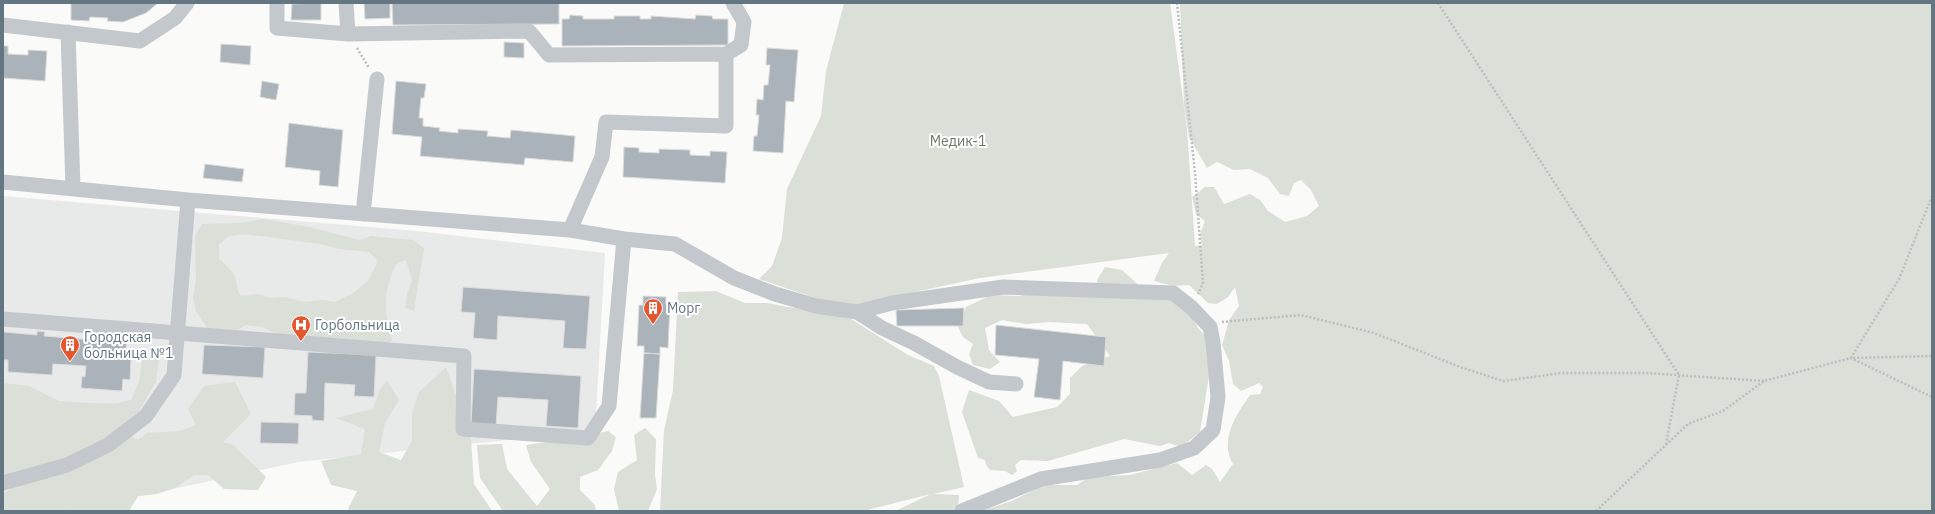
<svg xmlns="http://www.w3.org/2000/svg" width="1935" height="514" viewBox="0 0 1935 514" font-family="'IBM Plex Sans',sans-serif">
<rect width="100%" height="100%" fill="#fafaf8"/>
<path fill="#e8e9e9" d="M3,196L417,231L605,253L595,431L298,462L72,511H3Z"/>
<path fill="#dadfd7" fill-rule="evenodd" d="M844,3H1170L1187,129L1195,246L1202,245L1200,234L1205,221L1196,214L1192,197L1205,187H1214L1224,204L1250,194L1260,200L1268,211L1285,222L1307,216L1319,206L1311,190L1301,180L1294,183L1289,196L1280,194L1268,178L1250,169L1234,170L1217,162L1207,168L1189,137L1184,105L1180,3H1932V511H981L1012,501L1044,485H1077L1089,477L1130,475L1177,463L1192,475L1206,465L1212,469L1220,482L1233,464C1219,440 1236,415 1250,395L1260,394L1263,387L1259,383L1241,391L1233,384L1229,361L1222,345L1229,320L1239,306L1235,287L1228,297L1217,304L1208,303L1189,285L1173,286L1154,281L1162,263L1169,253L980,278L850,306L824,301L759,279L772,266L782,238L787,189L821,116L826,71Z
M263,219L309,227L359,240L371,236L413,240L424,248L414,311L405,308L407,294L412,280L406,260L397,263C382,292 384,310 392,340L381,350L285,338L262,327L246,325L232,333L211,334L196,311L193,297L196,280L195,236L202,224L241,223ZM245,234L320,244L339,249L369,252L378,261L368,281L352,294L335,302L323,300L304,302L285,297L271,298L257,294L241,296C237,290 237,287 236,280C235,272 225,265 219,259V244L229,236Z
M1105,267L1122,270L1146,292L1168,298L1190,311L1198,328L1206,337L1209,376L1200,432L1181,447L1169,443L1160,446L1124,439L1048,461L1021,460L1015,465L1017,471L1012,475L1005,471L990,470L986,465L985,460L978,458L962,412L969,390L999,401L1013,417L1057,407L1070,394V378L1082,366L1110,356L1087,324L1049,322L1026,324L1002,320L985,328L989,350L1000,362L990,369L973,365L969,354L973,344L963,337L958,327L966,307L991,295L1020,296L1045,288L1098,291L1097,280Z
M716,291L745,303H768L787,307L814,310L851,319L908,355L934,366L939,376L964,487L933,494L959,495L958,511H895L931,494L863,511H660L664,430L673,390L678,292Z
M160,351L156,381L136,417L118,430L138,440L147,433L179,431L196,425L188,409L204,386L235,382L251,414L223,442L233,445L266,477L258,490L224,489L208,475H194L175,488L157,494L138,496L129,511H77L72,509L70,511H3V494L13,487L3,480V383L29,386L59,401L113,404L131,400L139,382L142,358Z
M446,367L471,439L474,484L492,511H351L348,509L357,491L331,485L321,461L361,454L365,429L336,418L373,409L380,389L387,381L399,400L385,423L379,452L401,460L412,441V413L419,392Z
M645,428L656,439L655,475L657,489L648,511H619L614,489L618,472L637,460L634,435Z
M608,431L616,437L612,451L598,470L580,477V490L595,505L596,511H503L480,478L477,445L502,444L507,469L537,506L550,489L531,462L526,445L583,437Z"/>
<path fill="#aab3b9" stroke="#dcdcda" d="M71,3H158L146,13L123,22L107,21L108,18L90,17L89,21L71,20Z
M321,3V20H291L292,4Z
M364,3H390V18L365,19Z
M392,3H559V24L393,25Z
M570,15L583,16V19H614V16H640V19H651V16L695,19L696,15L712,16L713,19H728V45L562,46V19H569Z
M504,42L524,43V58L504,57Z
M221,44L251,46L250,65L220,62Z
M3,46H8V54L28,55V50L47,51L45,81L3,78Z
M767,48L798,50L794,102L786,101L783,153L753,151L754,136H757L759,115H756L757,99L763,100L764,85H768L770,65H766Z
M262,81L279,84L276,100L260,97Z
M396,81L426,84L424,98H421L419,118H423V126L440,128L439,131L458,133V129L488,131L487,136L510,138L511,130L575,136L573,162L525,158L524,165L420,156L422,137L392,134Z
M289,123L343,130L338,187L319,185L320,171L285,167Z
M624,147L639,148V152L659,153V149L690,150V155L710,156V151L727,152L725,183L623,177Z
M205,164L244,169L242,182L203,178Z
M463,287L590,296L586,349L563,348L565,321L498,316L497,340L473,338L475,313L461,312Z
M643,296L666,297V304L670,305L668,348L660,347V354L644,353V346H637L639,305H643Z
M964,308L963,326H897L896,310Z
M996,325L1106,337L1104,366L1063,361L1060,400L1034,397L1039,359L995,355Z
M37,331L45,332L44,336L118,342V338L127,339L125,357H131L130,380L123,379L122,391L81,388L82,376L85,377L86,366L53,364L52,375L8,372V360H3V332L37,335Z
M204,345L265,347L263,378L202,374Z
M308,352L376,355L374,397L354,396L355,385L325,383L324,421L312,420V416L294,415L295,393H306Z
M644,353L660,354L656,418H640Z
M474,369L581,376L578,428L546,426L548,400L498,397L496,425L471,424Z
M261,422L299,423L298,444L260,443Z"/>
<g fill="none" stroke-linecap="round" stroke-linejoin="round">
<path stroke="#bbbfc2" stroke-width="2.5" stroke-dasharray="2 2" stroke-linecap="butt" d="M1177,3L1195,173L1203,283L1198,294
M1438,3L1679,375L1666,444
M357,48L369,68
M1932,196L1899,279L1851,358L1932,356
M1222,322L1301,315L1374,333L1460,367L1503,381L1562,373H1646L1764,381
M1596,511L1688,424L1723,411L1764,381L1851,358L1932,397"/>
<path stroke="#c3c8cc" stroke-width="15" d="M277,3V28L348,34L529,31L549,55L726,54L741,45L744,22L733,3
M346,3L348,34
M3,25L140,41L175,18L187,3
M68,32L73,188
M3,182L188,200L570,230L624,239L675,244L734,278L775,294L816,306L857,312L882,328L914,343L957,367L989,382L1016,384
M363,214L377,79
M570,230L602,157L606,122L726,126V54
M857,312L892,303L1003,287L1173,293L1191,307L1210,327L1213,342L1218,397L1213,430L1194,448L1160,460L1041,479L962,511
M3,319L464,356L463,429L588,438L609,406L624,239
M3,483L67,465L108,445L146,416L174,375L188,200"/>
</g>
<defs>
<symbol id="building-pin" viewBox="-11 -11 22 30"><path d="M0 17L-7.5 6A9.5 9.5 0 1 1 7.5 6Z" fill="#e4572e" stroke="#fff"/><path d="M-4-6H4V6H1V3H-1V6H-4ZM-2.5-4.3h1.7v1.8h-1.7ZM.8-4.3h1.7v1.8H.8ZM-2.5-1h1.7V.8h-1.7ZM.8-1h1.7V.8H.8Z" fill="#fff"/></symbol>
<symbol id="hospital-pin" viewBox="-11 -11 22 30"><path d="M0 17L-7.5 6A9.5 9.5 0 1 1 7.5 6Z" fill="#e4572e" stroke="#fff"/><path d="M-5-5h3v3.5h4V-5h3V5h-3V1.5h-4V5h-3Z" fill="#fff"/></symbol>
</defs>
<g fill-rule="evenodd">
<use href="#building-pin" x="642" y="297" width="22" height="30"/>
<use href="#hospital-pin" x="290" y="314" width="22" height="30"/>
<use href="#building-pin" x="59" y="334" width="22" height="30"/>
</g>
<g text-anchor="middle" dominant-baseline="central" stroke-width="4" stroke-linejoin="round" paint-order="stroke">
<g font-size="14" fill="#687a64" stroke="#fff">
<text x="958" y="141">Медик-1</text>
</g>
<g font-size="14" fill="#657683" stroke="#fff" text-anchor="start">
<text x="667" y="308">Морг</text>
<text x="315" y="325">Горбольница</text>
<text x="84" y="337">Городская<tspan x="84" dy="16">больница №1</tspan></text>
</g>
</g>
<rect width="1935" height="514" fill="none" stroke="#657683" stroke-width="8"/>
</svg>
